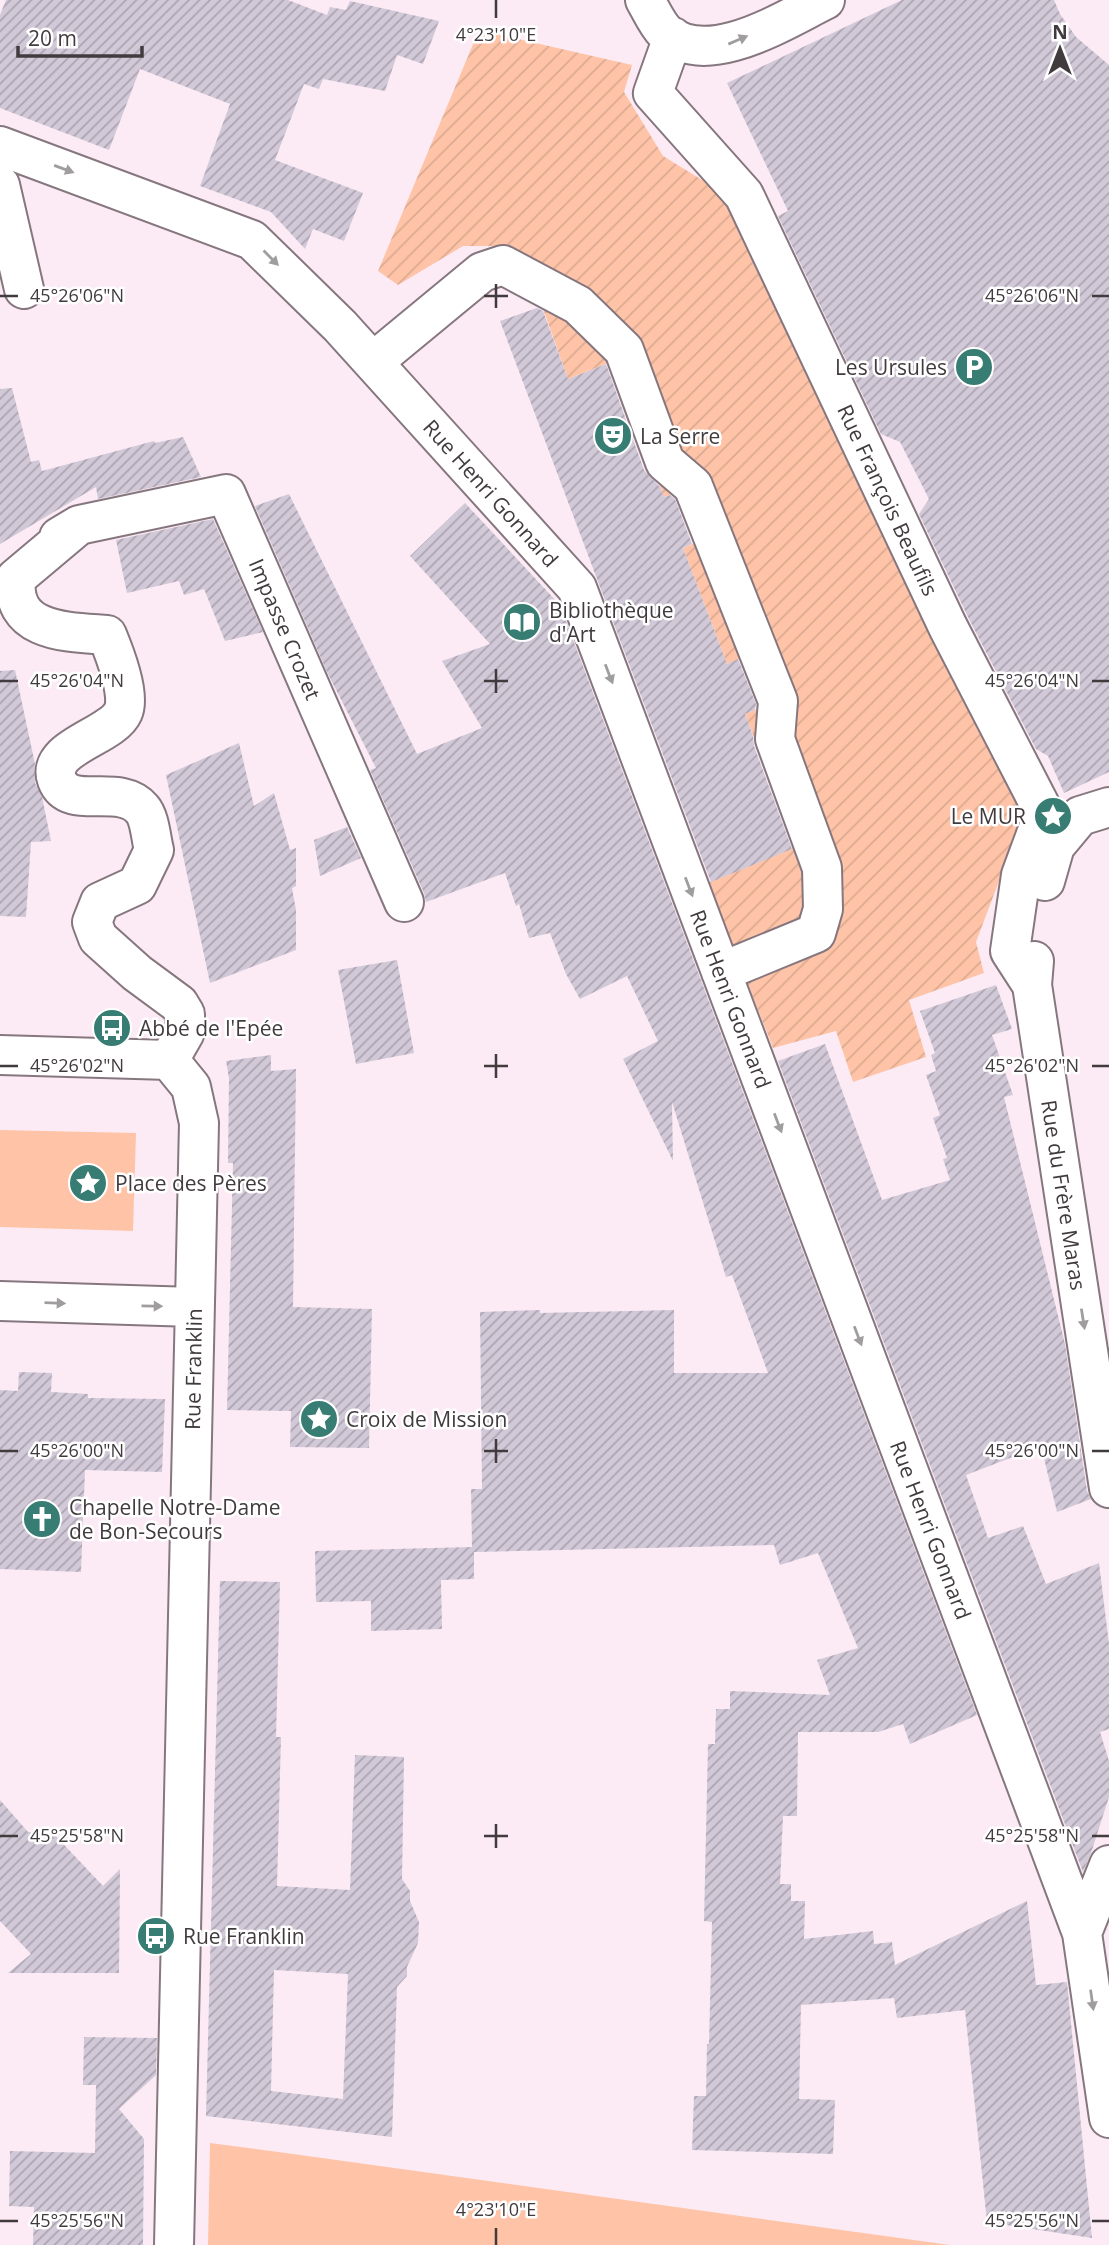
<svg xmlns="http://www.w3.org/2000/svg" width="1109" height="2245" viewBox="0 0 1109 2245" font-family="'Open Sans',sans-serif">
<defs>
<pattern id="garden-furrows" width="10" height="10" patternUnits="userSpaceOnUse" patternTransform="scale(1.75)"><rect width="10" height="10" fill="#ffc4a7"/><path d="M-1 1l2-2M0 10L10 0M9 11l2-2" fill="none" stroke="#dca991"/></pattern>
<pattern id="building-hatch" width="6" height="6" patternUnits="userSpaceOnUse" patternTransform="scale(1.75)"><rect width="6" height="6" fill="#d2c9d8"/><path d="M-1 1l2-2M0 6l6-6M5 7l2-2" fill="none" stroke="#aca4b1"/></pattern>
</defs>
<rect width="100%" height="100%" fill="#fcebf5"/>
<path fill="#ffc4a7" d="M0,1130L136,1133L133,1231L0,1227Z
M210,2143L293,2154L950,2245H208Z"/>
<path fill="url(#garden-furrows)" d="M479,30L632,65L624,92L663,156L730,197L1024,815L976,942L984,973L909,1000L926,1057L853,1082L836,1031L773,1048L708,883L795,847L745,714L765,706L746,656L727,664L683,548L702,540L683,490L664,497L613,361L568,379L542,306L500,246H463L398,285L378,271Z"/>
<path fill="url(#building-hatch)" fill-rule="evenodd" d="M6,0H288L327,15L330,7L346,10L350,1L439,21L423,64L397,55L385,91L323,79L319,89L304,84L275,160L363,193L344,241L313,229L305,249L271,212L200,186L230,104L140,69L109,150L0,108V15Z
M902,0H1054L1060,14L1076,37L1109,65V772L1064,793L1048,756L1036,749L968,617L919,514L929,499L900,442L881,434L778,216L788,211L727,83Z
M537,308L543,311L568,379L606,364L644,470L660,487L664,497L670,495L675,499L692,544L683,548L727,664L738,659L756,704L755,710L745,714L753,736L754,746L792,849L711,882L500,321Z
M12,388L31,462L39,460L42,471L154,441L155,443L183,437L201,477L98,499L96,487L0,544V389Z
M289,494L417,754L482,728L442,661L490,644L410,556L465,503L560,605L977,1715L910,1744L903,1724L878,1732H798L797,1816H783L780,1884H791V1901H805L804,1939L873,1931L874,1944L892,1942L895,1965L1027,1901L1036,1985L1067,1982L1092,2238L987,2222L965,2010L897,2018L894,1998L801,2005L799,2099L835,2100L833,2154L692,2150L694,2096H706L707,2044H709L712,1922L704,1921L708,1744H715L716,1709H730V1691L830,1695L817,1660L858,1648L818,1553L780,1565L774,1545L474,1552V1579L441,1580L442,1629L371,1631V1601L316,1602L315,1551L472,1547L471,1489H482L480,1312L540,1310V1313L674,1310V1373H768L732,1275L726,1277L672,1102L673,1161L623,1059L658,1041L627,976L580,999L566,974L550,933L529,938L519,904L516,906L505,873L426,902L424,893L370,770L376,768L328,674L255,506Z
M213,519L263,632L225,641L204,589L184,595L179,581L127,593L116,540Z
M15,670L35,764V783L42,797L51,841L31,842L26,917L0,916V671Z
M239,743L254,806L274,793L290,850L296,848V886L292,888L296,910V950L210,983L166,775Z
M347,827L361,858L320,876L314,840Z
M397,960L414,1053L356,1064L338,970Z
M996,985L1012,1029L992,1035L1013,1095L1004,1097L1065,1344L1087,1491L1091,1499L1057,1512L1041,1446L966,1475L988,1538L1023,1526L1046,1584L1099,1563L1109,1644V1729L1100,1732L1109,1761V1797L1091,1853L1083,1872L778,1061L825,1044L882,1200L950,1180L943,1159L947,1158L933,1118L940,1115L926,1075L936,1071L931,1055L935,1053L920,1011Z
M271,1055V1071L296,1069L293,1307L372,1309L369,1448L290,1447L291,1411L227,1410L233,1163H228L229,1078L226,1061Z
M19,1372L52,1373L51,1392L88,1394V1398L165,1399L162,1472L85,1470L81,1572L0,1569V1390L18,1391Z
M220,1581L280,1582L276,1737H281L277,1886L350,1890L355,1755L404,1757L402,1879L410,1891V1901L419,1922L418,1943L407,1967V1976L397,1987L392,2137L206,2116ZM274,1970L348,1974L343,2099L271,2091Z
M0,1800L28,1832H52L103,1886L120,1869L119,1973H8L31,1954L0,1921Z
M84,2037L157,2038L156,2075L119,2109L144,2139L143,2245H33L34,2207L9,2206L10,2151L95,2153L96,2085H83Z"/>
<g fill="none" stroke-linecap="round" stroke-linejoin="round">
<defs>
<path id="minor" d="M645,0C651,10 657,24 665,32C707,70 784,20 825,0
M673,37L653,93L744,195L948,627L1044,813L1021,875L1010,951L1032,985
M0,146L252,240L340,326L577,588L1082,1933L1109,2118
M0,185L24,289
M373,362L482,272L503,265L578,305L624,350L665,462L693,486L778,701L775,739L822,868L823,909L816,933L721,972
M79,525L16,578C10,633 68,632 107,635C114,652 131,695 123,712C112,737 45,747 57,780C69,812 120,782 142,809C150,818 151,839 154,850L137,885L100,902L92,922L98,938L137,973L179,1004L185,1014V1032L169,1060
M59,537L79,525L226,494L404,902
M1045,881L1055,846L1080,816L1109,807
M1034,961L1032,985L1109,1488
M0,1055L169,1060L191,1087L199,1123L174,2245
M0,1301L194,1307
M1082,1933L1109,1865"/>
</defs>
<use href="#minor" stroke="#86777f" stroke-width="42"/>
<use href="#minor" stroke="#fff" stroke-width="38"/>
</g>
<defs><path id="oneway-solid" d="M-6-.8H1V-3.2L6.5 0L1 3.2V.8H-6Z" transform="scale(1.75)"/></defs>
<g fill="#a09d9e">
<use href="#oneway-solid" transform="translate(738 40) rotate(-23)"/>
<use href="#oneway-solid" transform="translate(64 169) rotate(20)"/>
<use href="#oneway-solid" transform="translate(271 258) rotate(45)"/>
<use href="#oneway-solid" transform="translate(609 674) rotate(69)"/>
<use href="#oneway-solid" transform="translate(689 887) rotate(69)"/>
<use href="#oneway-solid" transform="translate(778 1123) rotate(69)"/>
<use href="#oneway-solid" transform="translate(55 1303) rotate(2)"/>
<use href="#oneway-solid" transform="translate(152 1306) rotate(1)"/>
<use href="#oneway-solid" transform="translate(1083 1319) rotate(81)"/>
<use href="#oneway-solid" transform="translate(858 1336) rotate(69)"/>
<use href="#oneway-solid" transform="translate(1092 2000) rotate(82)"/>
</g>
<path fill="none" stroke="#413b3e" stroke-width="2.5" d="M496,0V18M496,284V308M0,296H18M484,296H508M1092,296H1109M496,669V693M0,681H18M484,681H508M1092,681H1109M496,1054V1078M0,1066H18M484,1066H508M1092,1066H1109M496,1439V1463M0,1451H18M484,1451H508M1092,1451H1109M496,1824V1848M0,1836H18M484,1836H508M1092,1836H1109M0,2221H18M1092,2221H1109M496,2228V2245"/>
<defs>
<symbol id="parking-disc" viewBox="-11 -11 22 22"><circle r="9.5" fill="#387d73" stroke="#fff"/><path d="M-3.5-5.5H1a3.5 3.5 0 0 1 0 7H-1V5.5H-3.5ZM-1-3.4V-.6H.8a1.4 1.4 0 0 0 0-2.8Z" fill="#fff"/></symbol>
<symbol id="theatre-disc" viewBox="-11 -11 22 22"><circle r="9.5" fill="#387d73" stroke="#fff"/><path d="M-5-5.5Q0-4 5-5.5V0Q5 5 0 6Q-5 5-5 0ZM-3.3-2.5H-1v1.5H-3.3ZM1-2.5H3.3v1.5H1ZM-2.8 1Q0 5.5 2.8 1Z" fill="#fff"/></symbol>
<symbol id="library-disc" viewBox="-11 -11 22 22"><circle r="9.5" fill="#387d73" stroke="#fff"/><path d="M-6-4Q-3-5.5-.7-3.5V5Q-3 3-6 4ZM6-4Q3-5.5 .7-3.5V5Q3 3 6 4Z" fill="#fff"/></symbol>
<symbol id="sight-disc" viewBox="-11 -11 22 22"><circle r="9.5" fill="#387d73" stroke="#fff"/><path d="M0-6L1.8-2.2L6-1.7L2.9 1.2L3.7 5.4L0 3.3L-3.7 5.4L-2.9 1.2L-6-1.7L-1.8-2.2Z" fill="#fff"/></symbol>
<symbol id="bus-disc" viewBox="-11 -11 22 22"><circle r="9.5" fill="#387d73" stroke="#fff"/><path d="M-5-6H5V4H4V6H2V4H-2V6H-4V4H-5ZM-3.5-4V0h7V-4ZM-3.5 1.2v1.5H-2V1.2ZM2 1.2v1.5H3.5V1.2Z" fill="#fff"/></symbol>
<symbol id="church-disc" viewBox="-11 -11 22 22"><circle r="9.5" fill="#387d73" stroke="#fff"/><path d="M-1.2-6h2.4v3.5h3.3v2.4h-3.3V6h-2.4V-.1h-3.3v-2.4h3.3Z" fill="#fff"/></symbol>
</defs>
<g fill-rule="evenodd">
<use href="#parking-disc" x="952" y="345" width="44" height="44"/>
<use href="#theatre-disc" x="591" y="414" width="44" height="44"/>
<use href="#library-disc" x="500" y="600" width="44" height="44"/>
<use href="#sight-disc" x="1031" y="794" width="44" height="44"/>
<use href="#bus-disc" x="90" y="1006" width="44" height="44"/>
<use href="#sight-disc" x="66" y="1161" width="44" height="44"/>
<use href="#sight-disc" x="297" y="1397" width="44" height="44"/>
<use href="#church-disc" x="20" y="1497" width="44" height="44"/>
<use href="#bus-disc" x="134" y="1914" width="44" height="44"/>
</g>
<g text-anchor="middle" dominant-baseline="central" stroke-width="5" stroke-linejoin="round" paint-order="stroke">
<g font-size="21" fill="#413b3e" stroke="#fff" text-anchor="start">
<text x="947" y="367" text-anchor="end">Les Ursules</text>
<text x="640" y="436">La Serre</text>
<text x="549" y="610">Bibliothèque<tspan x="549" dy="24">d'Art</tspan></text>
<text x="1026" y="816" text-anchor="end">Le MUR</text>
<text x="139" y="1028">Abbé de l'Epée</text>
<text x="115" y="1183">Place des Pères</text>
<text x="346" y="1419">Croix de Mission</text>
<text x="69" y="1507">Chapelle Notre-Dame<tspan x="69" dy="24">de Bon-Secours</tspan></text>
<text x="183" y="1936">Rue Franklin</text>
</g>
<g font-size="21" fill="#413b3e" stroke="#fff">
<text transform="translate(491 493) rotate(48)">Rue Henri Gonnard</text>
<text transform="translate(888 500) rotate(65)">Rue François Beaufils</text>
<text transform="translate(285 629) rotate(67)">Impasse Crozet</text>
<text transform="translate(731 999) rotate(69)">Rue Henri Gonnard</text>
<text transform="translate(1064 1195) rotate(81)">Rue du Frère Maras</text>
<text transform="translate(193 1369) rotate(-89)">Rue Franklin</text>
<text transform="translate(931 1530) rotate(69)">Rue Henri Gonnard</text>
</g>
</g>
<g font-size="18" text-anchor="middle" fill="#413b3e" stroke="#fff" stroke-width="5" stroke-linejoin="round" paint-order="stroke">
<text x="496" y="41">4°23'10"E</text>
<text x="77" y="302">45°26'06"N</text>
<text x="1032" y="302">45°26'06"N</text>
<text x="77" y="687">45°26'04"N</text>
<text x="1032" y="687">45°26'04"N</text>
<text x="77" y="1072">45°26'02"N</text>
<text x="1032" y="1072">45°26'02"N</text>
<text x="77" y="1457">45°26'00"N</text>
<text x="1032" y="1457">45°26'00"N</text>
<text x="77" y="1842">45°25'58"N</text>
<text x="1032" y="1842">45°25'58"N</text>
<text x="496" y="2216">4°23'10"E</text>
<text x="77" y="2227">45°25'56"N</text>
<text x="1032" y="2227">45°25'56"N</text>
</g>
<g transform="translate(1060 49)" stroke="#ffffff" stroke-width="5" paint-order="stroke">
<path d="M0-5L12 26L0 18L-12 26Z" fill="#413b3e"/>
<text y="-10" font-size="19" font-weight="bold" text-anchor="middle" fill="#413b3e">N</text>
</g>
<path d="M18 46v10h124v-10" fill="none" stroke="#413b3e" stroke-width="3.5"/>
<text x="28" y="46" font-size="21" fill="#413b3e" stroke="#ffffff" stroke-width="5" paint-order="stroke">20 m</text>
</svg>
